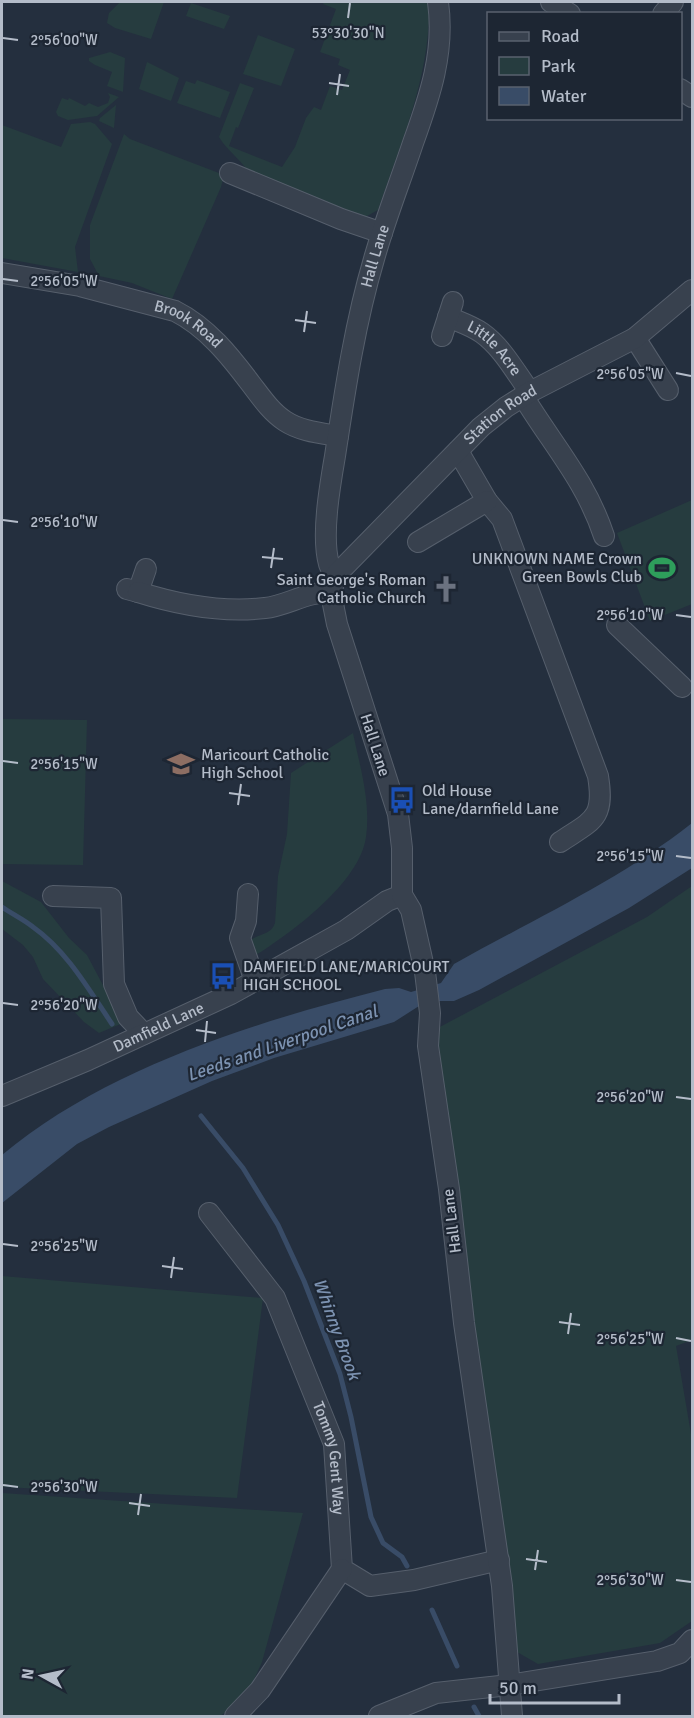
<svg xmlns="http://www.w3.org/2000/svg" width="694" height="1718" viewBox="0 0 694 1718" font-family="Signika,sans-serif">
<rect width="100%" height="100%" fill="#242f3e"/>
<path fill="#263c3f" d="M120,2H164L151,39L115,28L107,23L109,13Z
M324,2H429C431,75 401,142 378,210L365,217L249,173C241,159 227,151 219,137L240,83L254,88L238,128L236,127L229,146L282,167L295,147L306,118L314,107L321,110L330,86L342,90L350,70L338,65L340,59L320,52L336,9L323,4Z
M191,3L230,16L224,29L186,16Z
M258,35L295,49L281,86L243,74Z
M110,52L125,58L123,92L107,86L112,72L95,65L89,61V58Z
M147,62L179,78L171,101L139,89Z
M197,80L230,92L220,118L177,103L186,81L195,84Z
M108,93L119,97L97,116L68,120L58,116L56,112L62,98L68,100L69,98L85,106L89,103L98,107L108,103L110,97Z
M116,105L114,128L99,121L100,118Z
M90,122L95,124L112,144L75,247L78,272L2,258V125L61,147L71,124Z
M124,134L130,139L224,175L221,187L172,299L132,283L99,276L90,259V225Z
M692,500V604L650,621L617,533Z
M2,719L87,720L83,865L2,864Z
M353,733C360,767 371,802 366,837C360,883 290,934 253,957L251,940C260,933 271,935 275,923L278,876L287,834L291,773Z
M2,881L41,902L69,938L87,955L123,1023L99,1033L84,1022L43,979L33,957L23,945L2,929Z
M692,886V1340L676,1346L692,1440V1621L660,1643L538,1664L517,1652L436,1029L647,917Z
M2,1276L263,1298L237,1498L2,1487Z
M2,1493L303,1513L262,1662L245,1699L220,1716H2Z"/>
<path fill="#394c67" d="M692,823V868L629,908L479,990L454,1001H440L419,1006L394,1022L274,1058L212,1081L109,1127L77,1144L2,1203V1155C106,1068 255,1022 385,989L399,988L411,992L441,983L454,964C534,919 620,880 692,823Z"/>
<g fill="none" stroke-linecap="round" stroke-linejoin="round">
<path stroke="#394c67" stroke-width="5" d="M2,907C12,914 23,919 33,927C67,951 89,990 112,1024
M201,1116L243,1168L278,1225L304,1281L340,1374L351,1417L371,1517L383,1543L402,1557L407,1566
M432,1610L457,1666
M474,1707L479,1716"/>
<defs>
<g id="minor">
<path d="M551,2L570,14"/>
<path d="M663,14L673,2"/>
<path d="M680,89L692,97"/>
<path d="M230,173L341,219L382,233"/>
<path id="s1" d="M2,273L80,286L175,311C207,327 230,356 251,384C261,397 271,412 285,421C300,431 320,433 338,436"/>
<path id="s2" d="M448,317C460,322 472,326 482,333C502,347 516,373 530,392"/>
<path d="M442,336L453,302"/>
<path d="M635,338L668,390"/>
<path d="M523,396C552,444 586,481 604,536"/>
<path d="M458,451L487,501L502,519L598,776C605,819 593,820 560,842"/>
<path d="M418,542L487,501"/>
<path id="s3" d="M336,575C334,572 330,568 329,564C321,536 330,485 335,456C345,390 355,323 374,259C385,220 400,182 413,143C430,96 445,52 438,2"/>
<path d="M127,589L138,592L146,569"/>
<path d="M138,592C179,605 222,613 265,608C287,606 311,589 331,594"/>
<path d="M617,625L682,687"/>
<path d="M248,894L246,921L240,938L255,981"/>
<path d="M53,896L111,898L114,984L128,1017L144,1034"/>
<path id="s4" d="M2,1096L88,1060L231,994L346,930L387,901L402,895"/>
<path id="s5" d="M209,1213L275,1298L334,1444L342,1569L370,1586L414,1580L499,1560"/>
<path d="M235,1716L260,1690L342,1569"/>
<path d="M379,1716L436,1693L509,1685L657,1661L680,1653L692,1640"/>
<path id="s6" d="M512,1716L502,1586L464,1323L449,1189L428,1046L430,1013L425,972L411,910L402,895V848L398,814L337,624L331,594L336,575L481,427L506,407L530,392L635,338L692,290"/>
</g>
</defs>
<use href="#minor" stroke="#565f6c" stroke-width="22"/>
<use href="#minor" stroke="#38414e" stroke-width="20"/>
</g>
<path fill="none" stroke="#b4bcc9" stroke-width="2" d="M348,18L350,3M3,38L18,40M329,83L349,86M337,95L340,74M3,279L18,281M295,320L316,323M304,332L307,311M676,373L691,376M3,520L18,522M262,557L283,559M271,568L274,548M676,615L691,617M3,761L18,763M229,793L250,796M238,805L241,784M676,856L691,858M3,1003L18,1005M196,1030L216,1033M205,1042L207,1021M676,1097L691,1099M3,1244L18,1246M162,1266L183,1269M171,1278L174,1257M559,1322L580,1325M568,1334L571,1313M676,1338L691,1341M3,1485L18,1487M129,1503L150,1506M138,1515L141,1494M526,1559L547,1562M535,1570L538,1550M676,1580L691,1582"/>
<defs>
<symbol id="stadium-bare" viewBox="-9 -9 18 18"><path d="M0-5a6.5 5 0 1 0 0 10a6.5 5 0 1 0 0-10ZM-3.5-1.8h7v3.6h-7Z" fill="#2e9e5b" stroke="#1d2633" stroke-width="2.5" paint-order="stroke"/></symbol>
<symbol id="church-bare" viewBox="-9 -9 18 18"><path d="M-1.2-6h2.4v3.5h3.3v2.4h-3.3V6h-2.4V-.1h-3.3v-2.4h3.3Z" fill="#6b7280" stroke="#1d2633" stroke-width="2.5" paint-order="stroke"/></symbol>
<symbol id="school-bare" viewBox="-9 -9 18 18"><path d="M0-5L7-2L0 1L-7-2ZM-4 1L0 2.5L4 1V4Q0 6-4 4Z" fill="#8d6e63" stroke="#1d2633" stroke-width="2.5" paint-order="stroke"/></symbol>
<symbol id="bus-bare" viewBox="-9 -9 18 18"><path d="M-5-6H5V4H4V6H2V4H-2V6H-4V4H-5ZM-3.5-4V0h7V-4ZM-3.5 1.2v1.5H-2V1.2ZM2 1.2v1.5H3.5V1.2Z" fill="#1a4fb4" stroke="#1d2633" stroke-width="2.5" paint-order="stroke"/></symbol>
</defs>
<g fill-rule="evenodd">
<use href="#stadium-bare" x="643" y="549" width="38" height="38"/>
<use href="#church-bare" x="427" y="570" width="38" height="38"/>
<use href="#school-bare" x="162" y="745" width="38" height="38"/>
<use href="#bus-bare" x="383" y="781" width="38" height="38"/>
<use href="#bus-bare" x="204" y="957" width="38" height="38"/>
</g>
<g text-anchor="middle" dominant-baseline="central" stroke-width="4.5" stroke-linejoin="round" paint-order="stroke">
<g font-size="16" fill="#b4bcc9" stroke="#1d2633">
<text stroke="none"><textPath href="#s3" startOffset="326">Hall Lane</textPath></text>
<text stroke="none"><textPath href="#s1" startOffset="195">Brook Road</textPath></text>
<text stroke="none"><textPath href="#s2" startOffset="57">Little Acre</textPath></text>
<text stroke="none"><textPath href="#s6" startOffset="1392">Station Road</textPath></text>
<text transform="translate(375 745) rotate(72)">Hall Lane</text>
<text stroke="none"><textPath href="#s4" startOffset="171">Damfield Lane</textPath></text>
<text transform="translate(452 1221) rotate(-97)">Hall Lane</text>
<text stroke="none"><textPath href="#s5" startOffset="278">Tommy Gent Way</textPath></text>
</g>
<g font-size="16" fill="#b4bcc9" stroke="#1d2633" text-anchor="start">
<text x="642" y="559" text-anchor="end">UNKNOWN NAME Crown<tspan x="642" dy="18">Green Bowls Club</tspan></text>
<text x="426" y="580" text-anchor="end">Saint George's Roman<tspan x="426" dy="18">Catholic Church</tspan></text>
<text x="201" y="755">Maricourt Catholic<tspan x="201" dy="18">High School</tspan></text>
<text x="422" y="791">Old House<tspan x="422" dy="18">Lane/darnfield Lane</tspan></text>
<text x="243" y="967">DAMFIELD LANE/MARICOURT<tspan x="243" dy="18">HIGH SCHOOL</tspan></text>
</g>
<g font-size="18" font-style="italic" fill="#7c92b1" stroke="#1d2633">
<text transform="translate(282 1043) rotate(-19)">Leeds and Liverpool Canal</text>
<text transform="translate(337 1329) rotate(70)">Whinny Brook</text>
</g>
</g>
<g font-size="15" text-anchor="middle" fill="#b4bcc9" stroke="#1d2633" stroke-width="4.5" stroke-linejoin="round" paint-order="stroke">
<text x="348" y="38">53°30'30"N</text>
<text x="64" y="45">2°56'00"W</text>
<text x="64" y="286">2°56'05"W</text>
<text x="630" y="379">2°56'05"W</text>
<text x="64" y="527">2°56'10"W</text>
<text x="630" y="620">2°56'10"W</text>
<text x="64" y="769">2°56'15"W</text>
<text x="630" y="861">2°56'15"W</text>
<text x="64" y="1010">2°56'20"W</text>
<text x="630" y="1102">2°56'20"W</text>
<text x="64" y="1251">2°56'25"W</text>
<text x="630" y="1344">2°56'25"W</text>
<text x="64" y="1492">2°56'30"W</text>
<text x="630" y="1585">2°56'30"W</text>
</g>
<rect width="694" height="1718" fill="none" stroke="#b4bcc9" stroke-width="6"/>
<rect x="487" y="12" width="195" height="108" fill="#1d2633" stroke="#59626f" stroke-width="1.5"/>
<rect x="499" y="32" width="30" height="9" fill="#38414e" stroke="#59626f" stroke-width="1.5"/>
<text x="541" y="42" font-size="18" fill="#b4bcc9">Road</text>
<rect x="499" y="57" width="30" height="18" fill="#263c3f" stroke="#59626f" stroke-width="1.5"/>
<text x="541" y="72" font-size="18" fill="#b4bcc9">Park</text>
<rect x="499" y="87" width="30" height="18" fill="#394c67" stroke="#59626f" stroke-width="1.5"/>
<text x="541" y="102" font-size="18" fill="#b4bcc9">Water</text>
<g transform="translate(42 1676) rotate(278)" stroke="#1d2633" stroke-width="4.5" paint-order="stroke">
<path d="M0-4.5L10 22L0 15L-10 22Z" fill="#b4bcc9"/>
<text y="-9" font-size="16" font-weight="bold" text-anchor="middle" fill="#b4bcc9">N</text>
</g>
<path d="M490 1694v9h129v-9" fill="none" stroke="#b4bcc9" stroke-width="3"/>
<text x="499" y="1694" font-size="18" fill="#b4bcc9" stroke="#1d2633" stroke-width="4.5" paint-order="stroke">50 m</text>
</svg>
